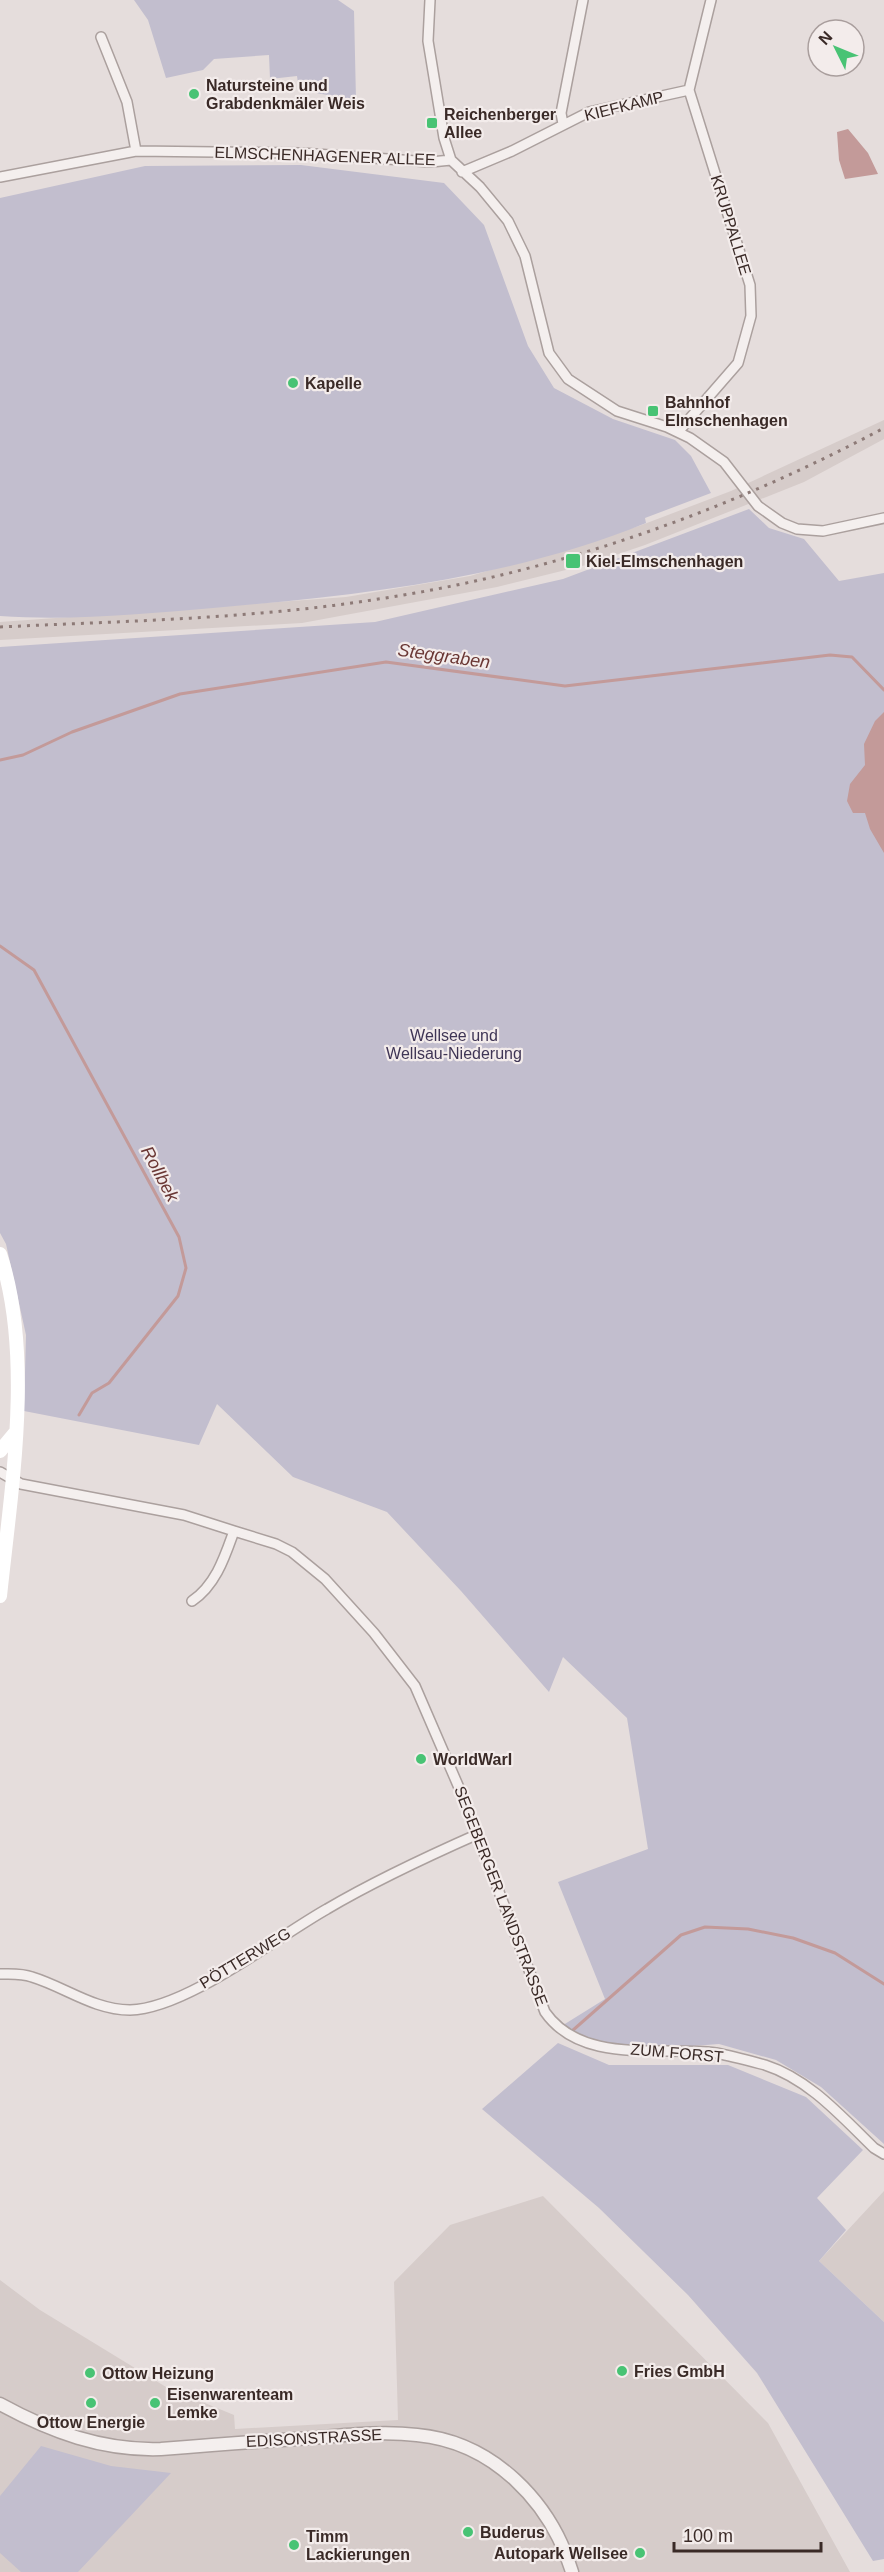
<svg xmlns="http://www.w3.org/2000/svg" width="884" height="2572" viewBox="0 0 884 2572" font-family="Helvetica,sans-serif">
<rect width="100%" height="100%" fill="#e5dddc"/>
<path fill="#d6ccca" d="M884,420V439L804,482L645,545L586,565L497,587L302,623L0,640V622L346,597L470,576L639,526L731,491Z
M884,2191V2322L819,2261Z
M543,2196L768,2423L850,2572H0V2280L40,2310L166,2387L234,2415L235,2429L398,2420L394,2282L450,2225Z"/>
<path fill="#c2bece" d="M134,0H338L354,11L356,100L299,90L297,76L270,79L269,55L214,59L203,70L166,78L148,20Z
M301,165L444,183L484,225L528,346L554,388L613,419L675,440L691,456L711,493L645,518L646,523C508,579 362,595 213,608C142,614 71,621 0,616V198L145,166Z
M749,509L769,528L804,539L839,581L884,573V2144L821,2087L776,2060L719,2044L614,2052L560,2027L605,1999L558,1882L648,1849L627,1718L563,1657L549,1692L461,1591L387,1512L293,1477L217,1404L199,1445L24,1411L26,1335L6,1244L0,1233V647L375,622L563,579Z
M558,2043L609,2065H728L806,2097L863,2150L817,2198L846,2230L819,2261L884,2322V2559L873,2561L757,2373L688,2295L599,2208L482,2109Z
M41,2446L111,2466L171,2473L78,2572H21L0,2553V2496Z"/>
<path fill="#c39a99" d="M848,129L868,153L878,174L845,179L839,160L837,132Z
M884,712V853L870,829L865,813H853L847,801L850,784L865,765L864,744L875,721Z"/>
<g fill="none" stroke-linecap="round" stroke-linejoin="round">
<path stroke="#c39a99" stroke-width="3" d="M0,760L23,755L72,732L180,694L386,662L565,686L830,655L852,657L884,690
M0,946L34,970L179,1237L186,1268L178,1296L109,1383L92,1393L79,1415
M572,2031L681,1935L705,1927L748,1929L793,1938L835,1953L884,1984"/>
<defs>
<path id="minor" d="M430,0L428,41L444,138L451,160L480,187L508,221L525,256L549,353L568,379L617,411L667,427L690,438L724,462L758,506L782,523L797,529L823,531L884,518
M101,37L127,102L136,151
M563,124L561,113L583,0
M462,172L512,151L589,112L689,90
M0,177L136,151L301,153L431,162L451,160
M678,432L738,363L751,316L750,285L689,90L711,0
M0,1472L21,1484L184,1515L234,1531L276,1544L292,1552L325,1579L374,1633L415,1686L460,1790L545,2012C582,2065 660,2046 716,2053C732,2056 750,2061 765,2065C809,2079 842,2117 874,2148L884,2154
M192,1601C216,1585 225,1556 234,1531
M0,1974C10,1974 22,1973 32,1977C65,1987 94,2010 130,2010C186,2009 277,1937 327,1909C376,1880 426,1857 478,1834"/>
<path id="tertiary" d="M0,2404C51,2432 103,2451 161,2449C211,2445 262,2441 312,2438C347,2435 382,2431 417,2435C493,2442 551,2502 572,2572"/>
</defs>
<use href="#minor" stroke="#aba09e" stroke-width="12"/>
<use href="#tertiary" stroke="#aba09e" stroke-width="15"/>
<use href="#minor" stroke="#f4efee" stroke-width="9"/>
<use href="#tertiary" stroke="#f4efee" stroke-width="12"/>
<path stroke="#fff" stroke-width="14" d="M0,1254C34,1356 11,1490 0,1596
M0,1451L15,1433"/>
<path stroke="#8d7a77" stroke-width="3" stroke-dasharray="3 6" stroke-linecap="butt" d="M0,627C124,621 249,619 372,600C551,574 724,513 884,428"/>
</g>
<g fill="#48c374" stroke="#f3eceb" stroke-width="2">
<circle cx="194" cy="94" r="6"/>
<rect x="426" y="117" width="12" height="12" rx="3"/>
<circle cx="293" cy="383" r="6"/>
<rect x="647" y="405" width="12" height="12" rx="3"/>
<rect x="565" y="553" width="16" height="16" rx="3"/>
<circle cx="421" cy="1759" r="6"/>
<circle cx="622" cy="2371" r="6"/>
<circle cx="90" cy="2373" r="6"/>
<circle cx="91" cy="2403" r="6"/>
<circle cx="155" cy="2403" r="6"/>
<circle cx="468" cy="2532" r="6"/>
<circle cx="294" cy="2545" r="6"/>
<circle cx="640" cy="2553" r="6"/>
</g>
<g text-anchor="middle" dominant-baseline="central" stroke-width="4.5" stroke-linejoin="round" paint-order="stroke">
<g font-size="16" font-weight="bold" fill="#3a2a27" stroke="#f3eceb" text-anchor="start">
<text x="206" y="85">Natursteine und<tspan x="206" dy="18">Grabdenkmäler Weis</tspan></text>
<text x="444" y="114">Reichenberger<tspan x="444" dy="18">Allee</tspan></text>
<text x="305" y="383">Kapelle</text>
<text x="665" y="402">Bahnhof<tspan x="665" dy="18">Elmschenhagen</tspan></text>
<text x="586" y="561">Kiel-Elmschenhagen</text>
<text x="433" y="1759">WorldWarI</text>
<text x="634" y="2371">Fries GmbH</text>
<text x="102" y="2373">Ottow Heizung</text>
<text x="167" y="2394">Eisenwarenteam<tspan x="167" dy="18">Lemke</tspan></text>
<text x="91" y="2422" text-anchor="middle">Ottow Energie</text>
<text x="480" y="2532">Buderus</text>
<text x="306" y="2536">Timm<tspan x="306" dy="18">Lackierungen</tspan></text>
<text x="628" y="2553" text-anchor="end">Autopark Wellsee</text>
</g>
<g font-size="16" fill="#3a2a27" stroke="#f3eceb">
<text transform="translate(624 106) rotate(-14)">KIEFKAMP</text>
<text transform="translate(325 156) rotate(2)">ELMSCHENHAGENER ALLEE</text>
<text transform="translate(731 225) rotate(73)">KRUPPALLEE</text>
<text transform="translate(501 1896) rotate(69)">SEGEBERGER LANDSTRASSE</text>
<text transform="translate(245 1958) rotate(-31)">PÖTTERWEG</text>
<text transform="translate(677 2053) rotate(5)">ZUM FORST</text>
<text transform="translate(314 2438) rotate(-3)">EDISONSTRASSE</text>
</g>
<g font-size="16" fill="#3f3555" stroke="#f3eceb">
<text x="454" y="1035">Wellsee und<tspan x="454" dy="18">Wellsau-Niederung</tspan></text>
</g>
<g font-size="18" font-style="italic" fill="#6b3835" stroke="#f3eceb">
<text transform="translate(444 656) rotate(8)">Steggraben</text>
<text transform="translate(160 1174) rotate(62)">Rollbek</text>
</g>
</g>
<g transform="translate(836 48) rotate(313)"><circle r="28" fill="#f3eceb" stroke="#a99e9d" stroke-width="1.5"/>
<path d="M0-4.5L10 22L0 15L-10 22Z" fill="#48c374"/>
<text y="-9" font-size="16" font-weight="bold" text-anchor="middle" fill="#3a2a27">N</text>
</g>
<path d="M674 2542v9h147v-9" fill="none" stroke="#3a2a27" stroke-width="3"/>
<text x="683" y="2542" font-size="18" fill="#3a2a27" stroke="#f3eceb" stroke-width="4.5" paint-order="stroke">100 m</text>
</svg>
